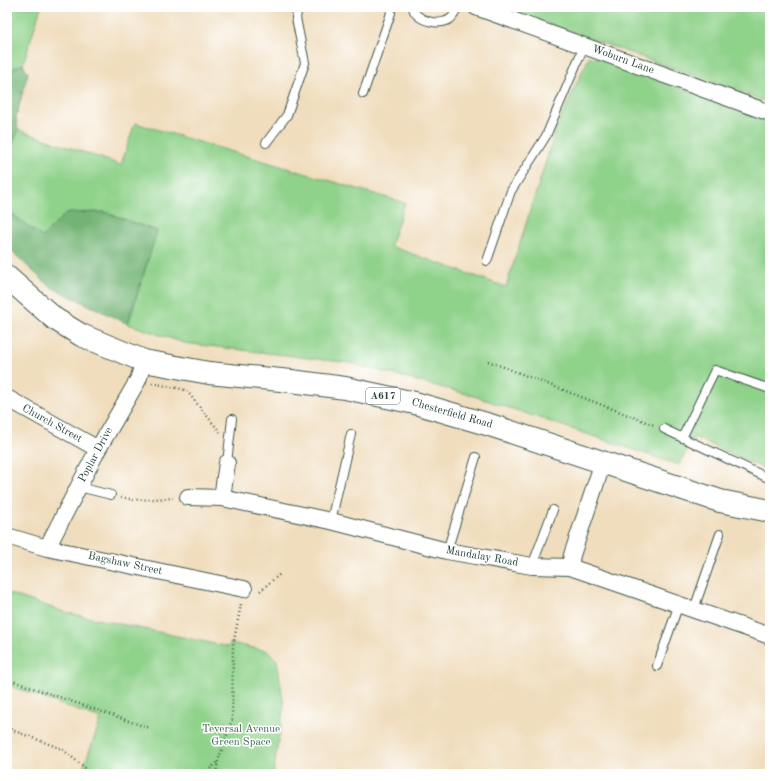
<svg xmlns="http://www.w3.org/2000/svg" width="777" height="781" viewBox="0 0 777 781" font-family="'Old Standard TT',serif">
<rect width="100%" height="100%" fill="#fff"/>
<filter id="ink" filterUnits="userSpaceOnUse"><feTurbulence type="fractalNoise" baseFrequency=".025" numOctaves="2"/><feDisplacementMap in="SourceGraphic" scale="8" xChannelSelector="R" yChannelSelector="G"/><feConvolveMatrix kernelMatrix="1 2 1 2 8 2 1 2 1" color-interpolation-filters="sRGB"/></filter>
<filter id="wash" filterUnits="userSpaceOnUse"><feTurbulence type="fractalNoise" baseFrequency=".012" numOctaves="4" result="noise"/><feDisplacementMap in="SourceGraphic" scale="16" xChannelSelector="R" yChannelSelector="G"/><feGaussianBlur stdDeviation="0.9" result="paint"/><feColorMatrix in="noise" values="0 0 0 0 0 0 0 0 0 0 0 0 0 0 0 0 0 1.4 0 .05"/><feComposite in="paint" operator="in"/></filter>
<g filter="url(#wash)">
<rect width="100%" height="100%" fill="#f0ddbd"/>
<path fill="#8fd28a" stroke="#57885f" d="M7,7H41L23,64L14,68L7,83Z
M502,7H770V103Z
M589,57L602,58L770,121V471L694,437L679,465L474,396L350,363L184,343L128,324L157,231L104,212L67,213L42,237L7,210V160L18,130L121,165L135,123L405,203L390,246L506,287L557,126Z
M7,593L68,613L229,647L230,643L268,651L277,660L284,706L273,774H81L101,719L7,685Z"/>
<path fill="#73b476" stroke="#497855" d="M23,64L28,73L16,117L18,130L7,160V83L14,68Z
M7,210L42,237L66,213L104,212L157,231L128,324L49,286L7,247Z"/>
</g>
<g filter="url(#ink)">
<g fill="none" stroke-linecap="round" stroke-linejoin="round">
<defs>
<path id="lane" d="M413,7C414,22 445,28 453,16C455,14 456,10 457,7
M363,94L391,13L390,7
M266,143L287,115L305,63L296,18L298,7
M487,261L511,191L546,136L584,46
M664,429L770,479
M682,438L715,370L770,389
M227,463L232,419
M79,487L111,495
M331,521L351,434
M447,551L476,457
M532,566L553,510
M694,609L720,534
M657,666L679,604"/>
<path id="street" d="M476,7L770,113
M7,398L98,449
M188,497L222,498L331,521L447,551L532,566L570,567L770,636
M222,498L227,463
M7,536L47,548L244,589
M47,548L98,449L138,380L144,361
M570,567L572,555L603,462"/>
<path id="highway" d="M7,277L55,319L81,335L144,361L209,373L291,381L345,388L415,403L490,425L720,501L770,511"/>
</defs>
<use href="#lane" stroke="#3e5549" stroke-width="10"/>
<use href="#street" stroke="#3e5549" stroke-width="18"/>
<use href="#highway" stroke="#3e5549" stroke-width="24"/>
<path stroke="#3e5549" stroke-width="2.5" stroke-dasharray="1 3" stroke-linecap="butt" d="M488,361L654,425
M152,383L186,390L220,432
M121,497L134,500L173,498
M260,591L280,574
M7,679L149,728
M7,728L62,749L90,772L97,774
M204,774L218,762
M216,774L218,761L232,720L233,646L241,604"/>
<use href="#lane" stroke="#fff" stroke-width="8"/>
<use href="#street" stroke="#fff" stroke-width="16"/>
<use href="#highway" stroke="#fff" stroke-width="22"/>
</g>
</g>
<g text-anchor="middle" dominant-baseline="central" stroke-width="3" stroke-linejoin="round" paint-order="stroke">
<rect fill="#fff" stroke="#627771" stroke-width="1" x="366" y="388" width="34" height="16" rx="3"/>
<g font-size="10" font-weight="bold" fill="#1f3d34">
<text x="383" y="396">A617</text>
</g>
<g font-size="11" fill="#1f3d34" stroke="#fff">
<text transform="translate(623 60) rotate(20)">Woburn Lane</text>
<text transform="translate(452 414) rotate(16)">Chesterfield Road</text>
<text transform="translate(52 424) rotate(29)">Church Street</text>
<text transform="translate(96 455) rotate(-62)">Poplar Drive</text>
<text transform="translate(482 557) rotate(10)">Mandalay Road</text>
<text transform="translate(125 564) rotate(12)">Bagshaw Street</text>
</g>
<g font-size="11" fill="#3b624a" stroke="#fff">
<text x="241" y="729">Teversal Avenue<tspan x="241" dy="13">Green Space</tspan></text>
</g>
</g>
<rect width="777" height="781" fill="none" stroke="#fff" stroke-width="24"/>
</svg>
